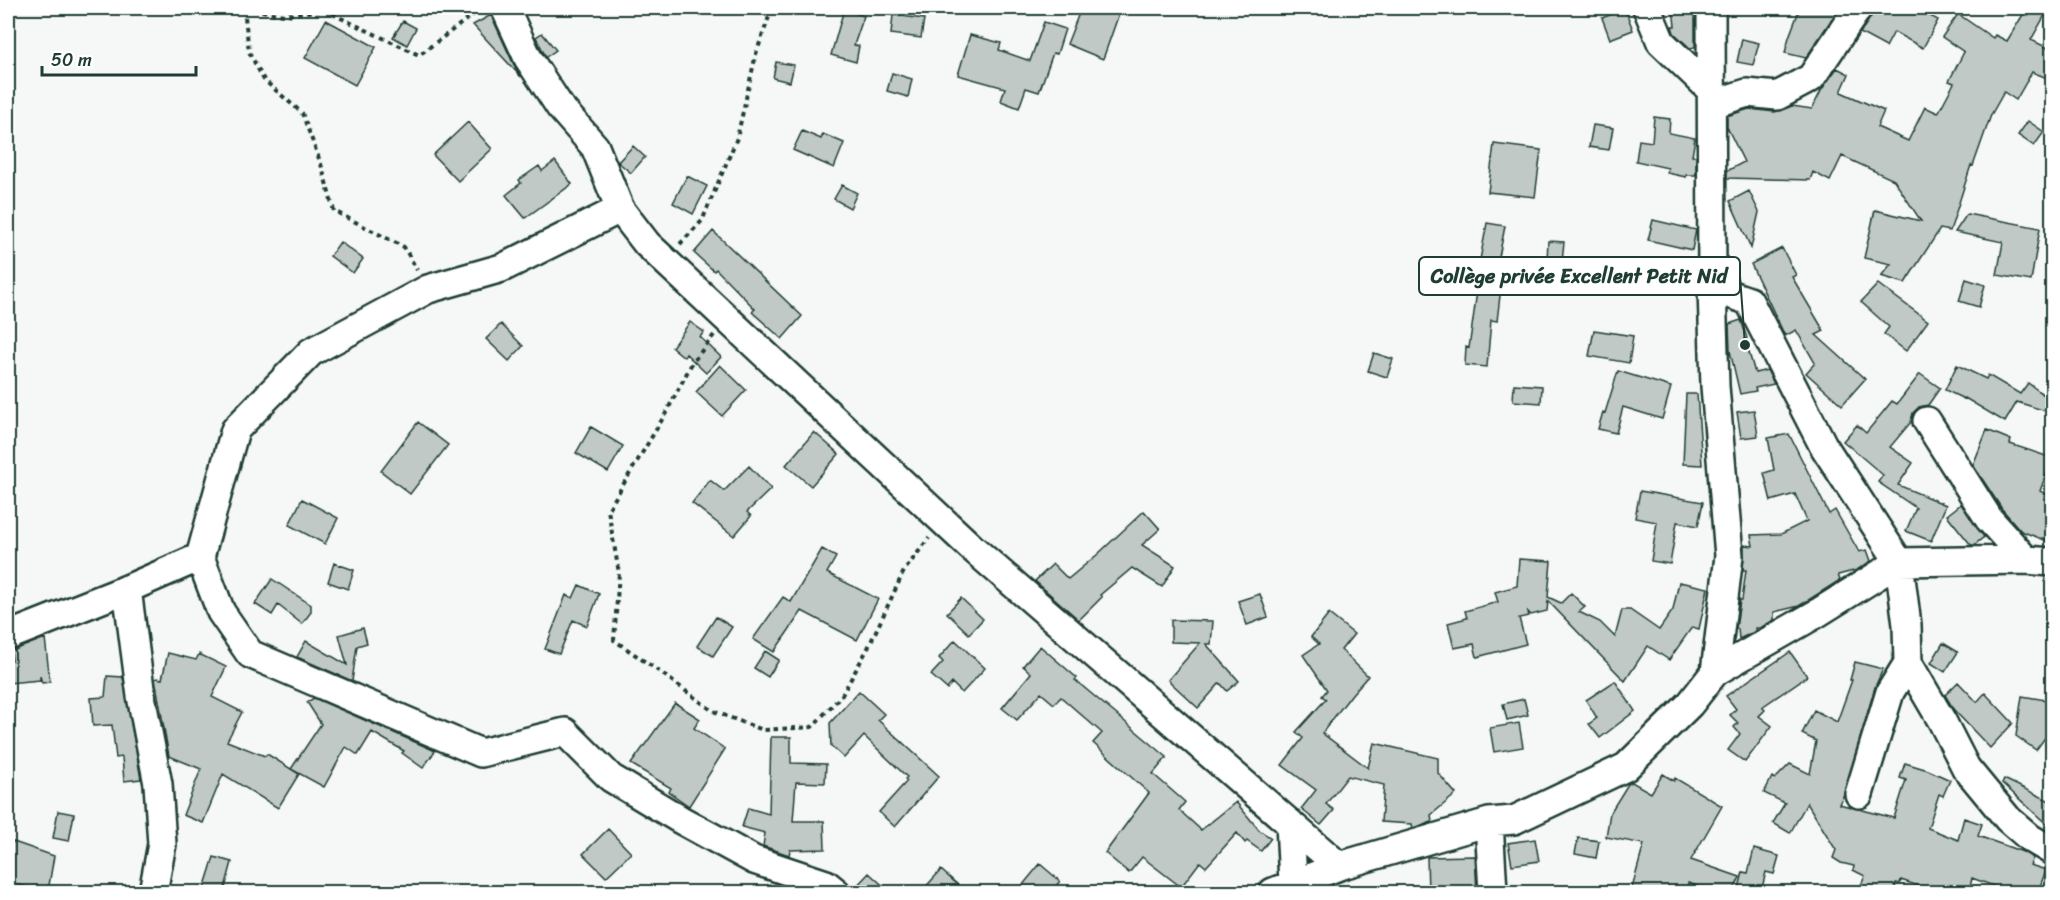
<svg xmlns="http://www.w3.org/2000/svg" width="2060" height="900" viewBox="0 0 2060 900" font-family="Sriracha,sans-serif">
<rect width="100%" height="100%" fill="#f6f7f7"/>
<filter id="ink" filterUnits="userSpaceOnUse"><feTurbulence type="fractalNoise" baseFrequency=".0167" numOctaves="2"/><feDisplacementMap in="SourceGraphic" scale="12" xChannelSelector="R" yChannelSelector="G"/><feConvolveMatrix kernelMatrix="1 2 1 2 8 2 1 2 1" color-interpolation-filters="sRGB"/></filter>
<g filter="url(#ink)">
<path fill="#c0c9c6" stroke="#1f3d34" stroke-width="1.5" d="M1081,8H1121L1103,59L1067,44Z
M1673,8H1695V47L1690,48L1674,33L1672,26H1675Z
M1800,8H1839L1806,58L1785,53L1789,37Z
M1873,8H1915L1938,20L1923,48L1894,32L1886,47L1860,33L1871,17Z
M2027,8H2049L2031,40L2052,50V80L2032,72L2016,100L2004,92L1991,115L1973,166L1971,165L1950,231L1940,229L1905,283L1881,276L1891,264L1864,258L1875,210L1921,221L1894,180L1842,156L1830,181L1813,172L1810,180L1727,178V171L1744,162L1727,127V116L1749,109L1775,112L1792,106L1812,109L1822,89L1837,68L1849,74L1841,92L1884,111L1877,127L1908,141L1925,107L1938,113L1954,83L1949,81L1964,52L1942,37L1958,14L1993,38L1995,35L2007,41Z
M844,9L864,16L854,45L859,46L856,62L831,55Z
M1625,9L1633,30L1610,39L1602,18Z
M491,15L514,65L521,77L473,25Z
M893,15L924,19L921,38L891,34Z
M326,20L376,47L355,85L305,58Z
M403,21L416,28L407,45L393,37Z
M1044,22L1065,29L1057,54L1053,53L1039,92L1026,88L1019,108L1001,101L1005,88L958,75L970,35L1001,43L999,50L1030,61Z
M542,33L556,50L546,57L536,37Z
M1742,39L1759,43L1753,65L1737,62Z
M776,62L794,65L790,82L773,78Z
M892,73L912,79L908,97L887,91Z
M1654,117L1670,119L1669,133L1695,138L1692,156H1696V175H1686V177L1667,173L1668,168L1636,161L1639,140L1652,142Z
M2028,121L2044,132L2034,146L2018,135Z
M468,122L492,149L458,181L433,155Z
M1593,125L1613,128L1609,150L1589,147Z
M802,131L821,139L823,134L844,143L834,168L793,150Z
M1494,144L1541,150L1535,197L1488,192Z
M633,146L645,157L631,173L618,162Z
M555,161L572,184L525,218L506,195L521,183L519,180L539,166L542,171Z
M687,176L707,186L693,214L673,203Z
M842,185L857,193L850,208L834,199Z
M1749,191L1759,212L1751,248L1730,201Z
M1967,214L2040,228L2031,281L1997,275L2003,242L1955,232Z
M1653,220L1696,230L1692,250L1648,240Z
M1487,223L1505,226L1495,278L1502,279L1497,321L1491,320L1487,367L1465,365L1466,347L1469,348L1477,291H1474Z
M713,231L802,316L782,339L752,312L755,309L716,269L714,271L694,253Z
M1548,241L1564,242L1562,261L1547,260Z
M340,242L363,259L353,273L330,256Z
M1782,248L1796,275L1792,277L1824,331L1816,335L1865,379L1842,405L1806,373L1815,363L1796,330L1785,336L1751,264Z
M1966,279L1985,285L1979,307L1959,301Z
M1878,284L1928,321L1906,351L1884,334L1889,327L1861,302Z
M1741,320L1747,338L1745,339L1755,373L1767,370L1774,384L1755,388L1756,391L1740,394L1730,351L1729,324Z
M690,322L704,332L700,337L721,357L706,373L686,354L684,357L672,347Z
M501,324L523,346L509,361L486,339Z
M1594,330L1633,336L1629,363L1589,356Z
M1374,353L1393,359L1387,377L1368,371Z
M720,365L746,390L722,416L696,392Z
M1957,365L1986,379L1988,375L2020,394L2028,383L2052,401V413L2017,402L2005,422L1965,398L1964,399L1945,390Z
M1618,371L1671,387L1662,419L1623,407L1616,433L1598,429L1603,412L1605,413Z
M1920,374L1940,388L1928,405L1919,407L1913,413L1911,422L1890,447L1913,463L1898,485L1946,505L1931,541L1906,531L1916,508L1878,482L1883,475L1843,441L1857,425L1866,433L1892,401L1897,404Z
M1514,384L1542,386L1541,403L1513,401Z
M1686,394H1697L1702,465L1683,464Z
M1754,410L1758,436L1741,438L1737,412Z
M418,422L448,445L410,494L381,471Z
M591,427L623,446L608,472L576,453Z
M1987,430L2011,440L2010,444L2052,458L2040,491L2052,498V543L2021,531L2002,509L1973,465Z
M814,432L839,454L811,486L786,465Z
M1789,434L1829,514L1835,510L1859,552L1867,550L1871,561L1857,570L1838,575L1840,580L1799,606L1774,612V620L1760,628H1756V631L1739,639L1738,629H1736L1740,600H1742L1746,570H1743L1744,545L1753,546L1751,535L1781,534L1807,521L1795,494L1771,501L1764,473L1774,470L1768,438Z
M749,466L771,489L747,512L751,516L734,536L692,503L710,480L724,491Z
M1640,491L1703,502L1698,526L1677,522L1670,564L1651,561L1657,522L1635,518Z
M302,499L338,518L325,544L289,525Z
M1961,504L1984,537L1974,545H1971L1947,515Z
M1144,511L1160,529L1142,545L1175,566L1162,587L1132,568L1100,595L1102,597L1079,620L1035,581L1053,564L1068,579L1098,554Z
M822,549L836,557L827,573L878,599L857,640L802,611L774,652L753,639L783,597L791,602Z
M1519,559L1551,561L1548,597L1561,603L1571,593L1585,607L1579,612L1600,622L1615,637L1622,610H1630L1659,630L1673,610L1679,582L1708,588L1699,629L1692,627L1669,660L1648,646L1625,681L1548,601L1547,611L1531,615L1528,612L1529,616L1519,618L1526,644L1477,657L1474,644L1454,648L1448,623L1467,618L1465,611L1498,602L1495,592L1517,586Z
M334,563L354,570L348,589L328,582Z
M272,579L311,605V612L302,624L278,605L272,615L255,604Z
M579,585L599,594L587,626L573,620L559,654L545,649L566,595L573,598Z
M1260,594L1268,617L1247,625L1238,601Z
M961,598L983,619L969,634L947,613Z
M1329,614L1354,634L1341,650L1368,676L1352,694L1322,733L1368,768L1374,743L1438,758V773L1456,794L1431,815L1432,822L1413,828L1412,824L1381,822L1384,785L1348,776L1326,804L1334,810L1321,825L1301,809L1316,790L1282,765L1303,738L1296,732L1326,699L1322,696L1327,690L1303,655L1319,644L1311,637Z
M716,617L732,627L713,656L697,646Z
M1171,620L1213,621L1211,644H1206L1239,681L1227,691L1220,683L1198,708L1168,680L1200,643L1171,642Z
M363,628L367,643L357,646L352,681L297,657L306,641L347,665L339,635Z
M45,638L50,682L42,683L40,676V680L8,683V660H12L11,651Z
M955,640L985,668L962,693L952,683L947,689L931,675L943,662L939,658Z
M1943,643L1958,652L1945,672L1931,663Z
M1040,646L1077,678L1075,680L1167,757L1153,774L1185,802L1179,810L1201,830L1236,802L1259,830L1271,838L1261,851L1247,841L1245,843L1237,833L1206,867L1200,862L1181,887L1142,857L1129,873L1105,853L1149,793L1093,743L1102,733L1061,697L1054,704L1041,693L1017,720L1002,708L1031,673L1023,666Z
M765,651L779,660L768,677L754,668Z
M1790,652L1807,676L1762,707L1765,710L1759,716L1772,726L1745,762L1728,750L1740,734L1734,727L1738,723L1730,715L1736,709L1726,696Z
M168,653L196,660L199,654L226,667L212,697L242,712L227,741L265,756L267,754L299,774L278,808L223,774L203,823L183,815L201,769L169,756L155,679L157,678L162,679Z
M1855,662L1883,669L1875,687L1844,794L1839,804L1894,818L1906,780L1900,778L1905,763L1928,770L1950,780L1943,796L1939,794L1928,828L1958,840L1964,818L1982,824L1978,836L2023,852L2033,858L2030,865L2046,870L2038,892H2010L1972,878L1969,892L1933,891L1901,880L1900,884L1896,883L1894,892H1858L1865,876L1853,870L1854,866L1841,863L1833,858L1836,850L1807,803L1790,833L1773,823L1785,803L1764,793L1772,777L1775,779L1790,764L1810,774L1816,741L1802,734L1814,710L1837,722L1852,680H1850Z
M107,676L123,677L141,779L124,781L122,757L116,758L112,725L93,726L91,698L105,697Z
M1615,681L1635,711L1600,738L1589,724L1597,718L1586,700Z
M1958,682L1977,702L1985,693L2013,723L1990,748L1954,710L1945,695Z
M859,691L884,714L878,720L939,776L895,827L879,812L907,781L905,779L907,777L864,736L844,758L831,746L830,723Z
M2022,696L2052,701L2047,735L2036,750L2016,736Z
M314,698L431,749L435,751L423,768L402,753L404,751L372,732L358,755L346,747L324,787L291,769L321,724L307,702Z
M1524,699L1528,715L1507,720L1503,704Z
M675,703L700,719L694,728L725,749L689,806L669,792L671,788L631,764Z
M1519,723L1523,747L1494,752L1490,728Z
M771,737H791V763L826,764L825,783L796,782L793,821H824L825,849L790,850L789,855L763,846L765,833L742,827L748,808L769,814Z
M1663,774L1674,781L1675,778L1722,806L1691,860L1740,877L1733,892H1715L1688,883L1685,892H1631L1644,844L1606,837L1610,813L1628,784L1632,782L1651,793Z
M2004,779L2052,802V829L2002,783Z
M58,811L74,814L69,841L53,838Z
M608,829L631,853L606,877L583,854Z
M1578,838L1599,841L1596,858L1575,854Z
M1535,839L1539,861L1512,865L1508,843Z
M8,840L54,856L48,891L8,883Z
M1754,849L1779,856L1774,874L1766,872L1761,892L1739,888L1743,872L1748,873Z
M1475,856L1477,892H1428L1427,857Z
M214,857L232,862L224,892H203Z
M1040,864L1060,881L1051,892H1017Z
M941,870L966,892H921Z
M869,873L890,892H851Z"/>
<g fill="none" stroke-linecap="round" stroke-linejoin="round">
<defs>
<path id="minor" d="M505,8L528,58L560,107L595,147L620,209L647,244L971,547L1339,866
M1647,8L1661,42L1712,91
M1711,8L1712,288L1715,386L1729,556L1715,672
M1712,104L1747,93L1777,96L1811,78L1858,8
M1712,288L1749,301L1823,445L1899,562L1907,625L1908,663L1942,721L1966,768L2008,819L2030,838L2052,851
M1927,421L1989,519L2026,560
M200,557L221,612L250,654L481,753L565,732L611,778L681,820L754,860L826,884L836,892
M127,589L141,696L158,784L162,844L153,892
M8,636L127,589L200,557L235,430L311,352L428,289L502,268L620,209
M1859,794L1890,692L1908,663
M1489,822L1493,892
M1290,823L1293,883
M1273,892L1339,866L1489,822L1514,820L1626,767L1690,704L1715,672L1816,614L1899,562L2026,560L2052,562"/>
</defs>
<use href="#minor" stroke="#1f3d34" stroke-width="32"/>
<path stroke="#1f3d34" stroke-width="4" stroke-dasharray="4.5 4.5" stroke-linecap="butt" d="M244,8L249,52L264,80L302,113L321,164L334,211L404,247L417,270
M244,8L284,15L324,10L419,55L482,8
M680,244L702,221L737,138L756,54L772,8
M714,335L692,363L666,413L608,510L619,573L614,640L660,672L713,711L763,730L812,727L842,695L868,648L904,571L929,538"/>
<use href="#minor" stroke="#fff" stroke-width="27"/>
</g>
</g>
<path fill="none" stroke="#1f3d34" stroke-width="2" d="M1745 345L1740 276"/>
<circle fill="#1f3d34" stroke="#fff" stroke-width="2" cx="1745" cy="345" r="6"/>
<rect fill="#fff" stroke="#1f3d34" stroke-width="2" x="1419" y="257" width="321" height="38" rx="6"/>
<g font-size="20" text-anchor="middle" font-weight="bold" fill="#1f3d34">
<text x="1579" y="283">Collège privée Excellent Petit Nid</text>
</g>
<rect width="2060" height="900" fill="none" stroke="#fff" stroke-width="30"/>
<rect x="15" y="15" width="2030" height="870" fill="none" stroke="#1f3d34" stroke-width="2" filter="url(#ink)"/>
<path d="M42 66v9h154v-9" fill="none" stroke="#1f3d34" stroke-width="3"/>
<text x="51" y="66" font-size="18" fill="#1f3d34" stroke="#ffffff" stroke-width="4.5" paint-order="stroke">50 m</text>
</svg>
